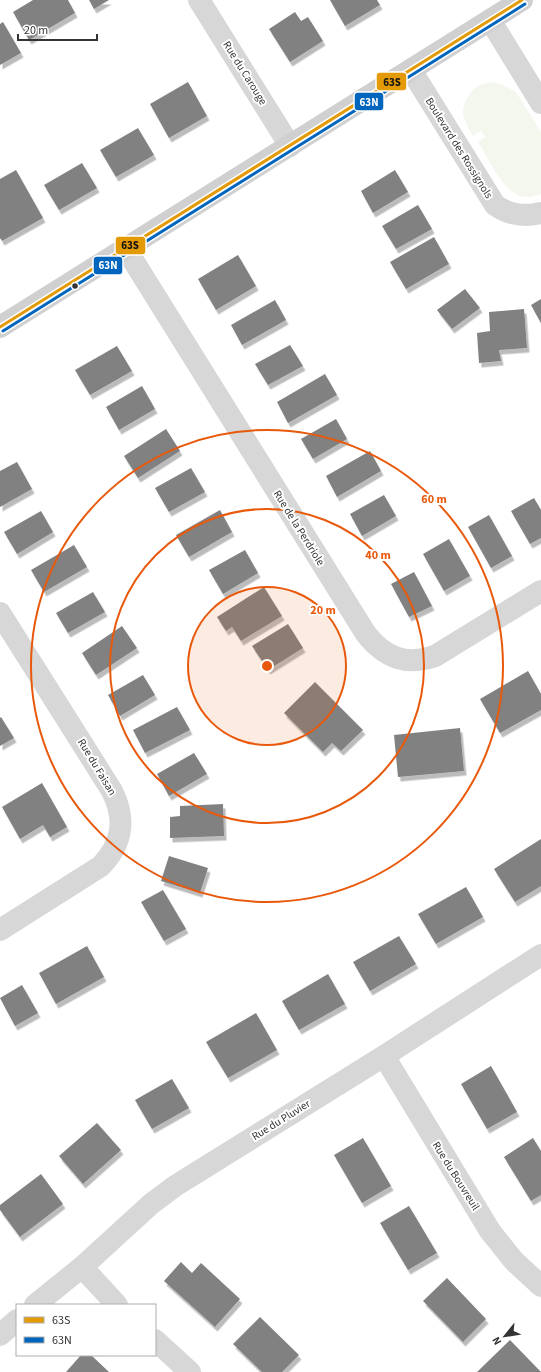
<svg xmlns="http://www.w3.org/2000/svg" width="541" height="1372" viewBox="0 0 541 1372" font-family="'Source Sans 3',sans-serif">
<defs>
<filter id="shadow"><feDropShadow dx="2.5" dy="4.5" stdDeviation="0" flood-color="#0004"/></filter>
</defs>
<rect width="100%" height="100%" fill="#fff"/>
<path fill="#f4f7ee" d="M492,82L501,84L516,92L541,132V194C535,196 529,198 523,197C503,193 488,158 478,142L485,137L481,131L473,136C470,130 466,125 464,118C460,105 470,89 482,84C485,83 489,83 492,82Z"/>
<path fill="#818181" filter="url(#shadow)" d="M33,0H68L75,13L29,40L13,12Z
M89,0H109L94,9Z
M330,0H377L380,5L345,26Z
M295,12L301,21L308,17L323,41L290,62L269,29Z
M3,22L21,53L0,65V24Z
M188,82L207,116L169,138L150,104Z
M138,128L154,155L116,177L100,150Z
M82,163L97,188L59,210L44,185Z
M16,170L43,218L2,241L0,238V179Z
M395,170L408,192L373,213L361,191Z
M418,205L432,229L396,249L382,226Z
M434,237L449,264L406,289L390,262Z
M238,255L256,286L216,310L198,279Z
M465,289L480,308L452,329L437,310Z
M541,299V323L531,305Z
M275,300L286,320L242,345L231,325Z
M524,309L527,348L499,350L501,361L479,363L477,333L490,331L489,312Z
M290,345L303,366L268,385L255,364Z
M117,346L132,371L90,395L75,370Z
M325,374L337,395L288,423L277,402Z
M142,386L155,409L119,430L106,407Z
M336,419L347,439L313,459L301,439Z
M166,429L180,451L138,478L124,456Z
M370,451L381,471L337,497L326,476Z
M17,462L32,489L0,507V471Z
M191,468L205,492L169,512L155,488Z
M384,495L396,516L362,536L350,514Z
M534,498L541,510V538L530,544L511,511Z
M220,510L232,532L189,557L176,535Z
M41,511L53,532L17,554L4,532Z
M489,515L512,556L491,568L468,527Z
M449,539L470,576L444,591L423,554Z
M74,545L87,567L44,592L31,570Z
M245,550L258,573L223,594L209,570Z
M414,572L432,606L409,617L391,584Z
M264,587L282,616L241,641L232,627L226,631L217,617Z
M93,592L105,612L68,633L56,613Z
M288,624L303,648L268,670L252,646Z
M122,626L137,648L96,675L82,653Z
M528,671L541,694V710L500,733L480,699Z
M143,675L155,695L120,716L108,695Z
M315,682L363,730L341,751L332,743L323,752L284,713Z
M177,707L190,730L145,753L133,730Z
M1,717L14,738L0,746V718Z
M460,728L464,771L398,777L394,735Z
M194,753L207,774L169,796L157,774Z
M42,783L67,827L50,837L43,825L20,839L2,807Z
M223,804L224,836L170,838V817L180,816V806Z
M541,839V886L515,902L494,869Z
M169,856L208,868L200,893L161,881Z
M466,887L483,917L436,944L418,914Z
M163,890L186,929L164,941L141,902Z
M399,936L416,964L370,991L353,962Z
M87,946L104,977L56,1004L39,973Z
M328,974L345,1004L299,1030L282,1001Z
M22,985L38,1013L15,1026L0,998Z
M256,1013L277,1050L228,1078L206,1042Z
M491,1066L517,1112L487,1129L461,1084Z
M172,1079L189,1108L152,1129L135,1100Z
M97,1123L121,1150L83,1184L59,1156Z
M363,1138L391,1186L362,1203L334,1155Z
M533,1138L541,1151V1195L531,1201L504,1157Z
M41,1174L63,1204L20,1237L0,1210V1205Z
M409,1206L437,1253L408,1270L380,1223Z
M181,1262L192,1273L201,1263L240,1299L215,1327L164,1281Z
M447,1278L486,1319L463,1342L423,1301Z
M260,1317L299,1355L282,1372H262L233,1344Z
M510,1340L541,1372H477Z
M81,1355H91L109,1372H66Z"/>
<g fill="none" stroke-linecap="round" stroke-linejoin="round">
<path stroke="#d7d7d7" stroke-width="22" d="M199,0L290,146
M490,20L541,103
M411,70L495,205C509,215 524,217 541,213
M126,249L366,634C385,658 406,666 435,656L541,591
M0,613L112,791C126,819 123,843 101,866L0,930
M384,1056L490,1231L514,1261L541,1286
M82,1267L117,1305
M35,1305L82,1267L151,1204L175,1186L384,1056L541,955
M0,1335L17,1320
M155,1340L190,1372"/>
<path stroke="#d0d0d0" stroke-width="22" d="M0,327L522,0"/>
<defs>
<path id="bus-1" d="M0,327L522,0"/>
<path id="bus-2" d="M3,331L525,4"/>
</defs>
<use href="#bus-1" stroke="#fff" stroke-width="6"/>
<use href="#bus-2" stroke="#fff" stroke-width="6"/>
<use href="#bus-1" stroke="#e39a05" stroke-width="3"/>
<use href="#bus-2" stroke="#0065bd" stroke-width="3"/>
</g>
<circle cx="267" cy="666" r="79" fill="#e8590c" fill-opacity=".12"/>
<g fill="none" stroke="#e8590c" stroke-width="2">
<circle cx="267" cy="666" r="79"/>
<circle cx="267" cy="666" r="157"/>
<circle cx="267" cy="666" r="236"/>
</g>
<circle fill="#333" stroke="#fff" stroke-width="1.5" cx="75" cy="286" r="3.5"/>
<g text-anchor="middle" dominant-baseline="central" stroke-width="4" stroke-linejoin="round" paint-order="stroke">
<g font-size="11" fill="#333" stroke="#fff">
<text transform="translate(245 73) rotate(58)">Rue du Carouge</text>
<text transform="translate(459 148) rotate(58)">Boulevard des Rossignols</text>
<text transform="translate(299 528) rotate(58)">Rue de la Perdriole</text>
<text transform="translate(97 767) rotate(59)">Rue du Faisan</text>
<text transform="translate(281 1120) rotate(-32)">Rue du Pluvier</text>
<text transform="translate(456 1176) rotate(58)">Rue du Bouvreuil</text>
</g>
</g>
<circle cx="267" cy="666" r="6" fill="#e8590c" stroke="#fff" stroke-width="2"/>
<g font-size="12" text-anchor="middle" font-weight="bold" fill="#e8590c" stroke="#fff" stroke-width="4" stroke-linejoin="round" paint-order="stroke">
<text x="434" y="503">60 m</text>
<text x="378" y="559">40 m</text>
<text x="323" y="614">20 m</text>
</g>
<g stroke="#fff" stroke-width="1.5">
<rect x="376" y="72" width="31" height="19" rx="4" fill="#e39a05"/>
<rect x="354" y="92" width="30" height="19" rx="4" fill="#0065bd"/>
<rect x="115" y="236" width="31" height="19" rx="4" fill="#e39a05"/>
<rect x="93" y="256" width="30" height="19" rx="4" fill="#0065bd"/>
</g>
<g font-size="11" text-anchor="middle" font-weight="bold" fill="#fff">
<text x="369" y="106">63N</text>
<text x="108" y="269">63N</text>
</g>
<g font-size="11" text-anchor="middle" font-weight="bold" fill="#111">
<text x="392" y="86">63S</text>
<text x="130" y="249">63S</text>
</g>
<rect x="16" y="1304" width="140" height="52" fill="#ffffff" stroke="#adadad"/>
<rect x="24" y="1317" width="20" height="6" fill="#e39a05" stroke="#adadad"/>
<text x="52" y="1324" font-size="12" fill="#333333">63S</text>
<rect x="24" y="1337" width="20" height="6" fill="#0065bd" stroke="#adadad"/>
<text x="52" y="1344" font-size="12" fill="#333333">63N</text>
<g transform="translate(505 1336) rotate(240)" stroke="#ffffff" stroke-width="3" paint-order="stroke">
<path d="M0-3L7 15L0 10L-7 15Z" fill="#333333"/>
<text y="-6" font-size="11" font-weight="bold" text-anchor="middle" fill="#333333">N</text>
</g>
<path d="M18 34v6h79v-6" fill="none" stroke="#333333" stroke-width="2"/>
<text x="24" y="34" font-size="12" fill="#333333" stroke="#ffffff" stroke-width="3" paint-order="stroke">20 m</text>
</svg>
